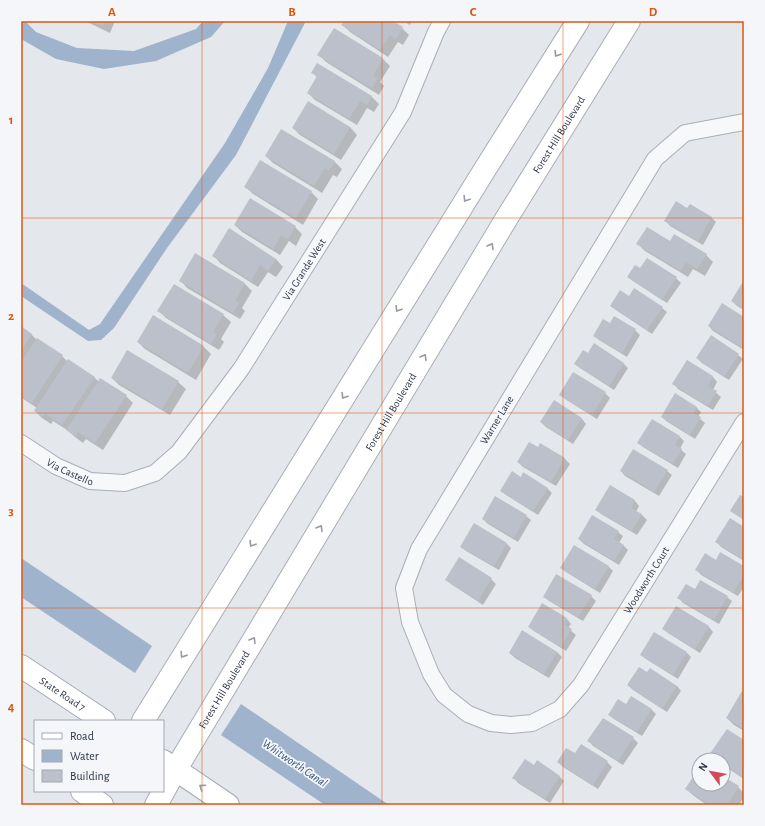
<svg xmlns="http://www.w3.org/2000/svg" width="765" height="826" viewBox="0 0 765 826" font-family="'Alegreya Sans',sans-serif">
<rect width="100%" height="100%" fill="#e4e7ec"/>
<path fill="#9fb4cc" d="M21,21H25L36,32L77,48L134,51L196,29L203,21H225L211,37L156,61L104,69L56,59L21,39Z
M288,21H306L236,155L167,248L114,328L101,340L88,341L21,296V283L89,330L100,324L225,143L268,68Z
M21,558L152,646L135,673L21,597Z
M241,704L389,805H325L221,735Z"/>
<path fill="#0003" d="M85,21H115L110,33Z
M345,21H392L402,28L409,35L403,45L398,42L388,57L350,32L343,25Z
M403,21H412L410,25Z
M334,30L383,59L390,66L380,82L384,86L379,95L326,62L319,55Z
M317,65L372,97L379,104L374,112L367,108L357,125L315,100L308,93L318,78L313,73Z
M350,127L357,135L341,160L300,135L293,128Z
M282,130L335,162L342,169L337,177L333,175L322,193L273,163L266,156Z
M246,187L311,192L318,199L303,225L253,194Z
M690,205L712,218L716,222L703,245L670,226L666,221L688,209Z
M235,225L295,227L302,234L296,246L289,241L280,255L242,232Z
M670,242L706,255L713,262L705,276L693,269L688,277L645,251L638,244Z
M196,255L245,284L252,291L242,308L245,311L240,319L187,288L180,280Z
M213,255L276,259L283,267L276,277L268,272L258,287L220,263Z
M640,270L676,278L681,283L667,303L633,281L628,277Z
M744,282V310L737,306L732,301Z
M174,285L223,315L231,322L221,339L224,342L219,350L166,318L159,311Z
M629,298L662,308L667,312L652,334L616,310L611,306Z
M153,317L204,347L211,354L196,380L145,349L138,342Z
M744,318V350L713,331L709,326Z
M21,328L32,335L37,340L62,356L68,362L94,377L99,382L126,396L133,403L103,450L86,439L83,443L75,437L67,430L53,421L51,424L42,418L35,411L37,408L22,398L21,399Z
M635,330L640,335L627,357L599,340L594,336Z
M128,352L178,382L186,389L170,415L119,385L112,378Z
M588,355L623,363L628,368L614,390L580,368L576,363Z
M738,355L743,359L729,380L702,363L697,358Z
M687,362L713,377L717,382L713,390L721,397L713,410L678,389L674,384Z
M605,393L610,398L597,419L565,399L560,395Z
M555,401L582,419L586,424L573,444L546,427L541,422Z
M696,407L701,412L698,417L705,423L695,439L666,421L662,416Z
M680,437L684,441L680,449L686,454L678,468L643,447L639,442Z
M541,445L565,459L570,464L556,486L523,467L518,462L538,449Z
M621,471H667L672,475L659,496L625,476Z
M521,478L547,488L552,493L538,515L506,495L501,491Z
M610,487L635,501L639,506L636,512L642,515L647,520L637,535L601,514L597,510Z
M526,516L531,520L518,542L488,524L483,519Z
M474,525L507,544L511,548L499,570L466,551L461,546Z
M744,528V561L721,547L717,542Z
M618,532L623,536L619,543L624,546L628,550L619,565L584,544L579,539Z
M716,561L744,568V587L738,596L701,575L697,570Z
M609,567L613,571L600,593L566,572L561,568Z
M447,579H491L496,584L483,605L451,584Z
M695,591L727,597L732,601L719,624L683,603L679,598Z
M544,596H591L596,601L583,621L549,601Z
M542,605L567,619L571,624L568,628L576,635L566,651L534,631L529,627Z
M676,607L709,627L713,632L700,653L668,633L664,629Z
M523,632L557,652L562,657L549,678L515,658L510,653Z
M687,653L691,657L678,679L646,659L641,655Z
M647,673L677,686L681,691L667,712L633,690L628,685Z
M744,693V731L734,725L727,718Z
M626,705L651,709L656,714L642,736L614,719L609,715Z
M633,738L638,743L623,765L593,746L589,741Z
M744,741V779L723,765V760H716L711,755Z
M575,755L607,762L612,767L598,789L563,767L558,762Z
M537,762L560,777L564,781L550,803L518,783L514,778L534,766Z
M699,770V784H723V777L738,787L744,793V797L739,805H707L694,796L686,789Z"/>
<path fill="#bbc0ca" d="M92,21H105L103,26Z
M344,21H393L403,27L396,39L390,35L380,50L341,25Z
M334,28L383,58L373,76L378,78L372,88L317,55Z
M317,63L372,96L367,105L360,101L349,119L307,93L317,76L311,73Z
M308,101L350,127L334,154L292,128Z
M281,129L335,161L329,171L325,168L314,186L265,156Z
M260,160L312,191L296,218L244,187Z
M250,198L296,226L288,239L281,235L273,249L234,225Z
M676,201L687,208L690,204L712,217L698,241L664,221Z
M647,227L670,241L674,234L707,254L697,269L686,262L681,271L636,244Z
M229,228L276,259L268,271L260,265L251,281L212,256Z
M195,253L245,283L235,301L239,303L233,313L179,281Z
M647,258L677,277L662,300L627,277L635,265L640,268Z
M744,280V309L731,301Z
M174,284L224,314L213,332L217,334L211,344L157,311Z
M634,288L663,307L647,330L610,306L620,290L629,296Z
M722,303L744,317V322L742,325L744,326V346L743,348L708,326Z
M153,315L204,346L188,373L137,342Z
M614,316L636,329L622,353L593,336L603,319L610,323Z
M21,326L32,334L21,351Z
M711,335L739,354L724,377L696,358Z
M37,338L63,355L32,403L21,396V362Z
M594,343L624,363L609,386L574,364L583,350L588,353Z
M127,350L179,381L162,409L111,378Z
M68,359L95,377L62,425L45,414L43,417L34,411Z
M687,360L713,376L708,386L717,391L708,406L672,384Z
M573,372L606,392L592,415L559,395Z
M100,378L127,395L95,443L78,432L76,436L66,430Z
M675,393L697,407L693,413L701,417L690,435L661,417Z
M554,400L582,418L568,440L540,422Z
M652,419L680,436L675,445L682,449L673,464L637,443Z
M529,442L538,447L540,443L565,458L551,482L517,462Z
M633,449L668,470L654,492L620,471Z
M512,471L521,477L523,472L548,488L533,511L500,491Z
M610,485L635,500L631,508L642,514L632,531L595,510Z
M740,495L744,497V520L730,511Z
M495,496L527,515L514,538L482,519Z
M592,515L619,531L614,539L624,545L614,561L578,539Z
M730,518L744,527V560L715,542Z
M474,523L507,543L494,566L460,547Z
M574,545L609,566L595,589L560,568Z
M720,552L744,566V575L733,593L695,570L705,553L716,560Z
M459,557L492,578L478,601L445,580Z
M556,574L592,595L578,617L543,597Z
M700,580L728,596L714,620L677,598L686,584L695,589Z
M542,603L567,618L564,624L572,629L561,647L528,627Z
M676,606L709,626L695,649L662,629Z
M522,630L557,652L544,674L509,653Z
M654,632L687,652L673,675L640,655Z
M639,667L647,672L650,668L677,686L662,709L627,685Z
M742,691L744,692V729L726,718Z
M631,696L652,709L637,732L608,715L618,699L626,704Z
M603,718L634,737L618,761L587,741Z
M727,729L744,740V778L723,764V760H717L709,755Z
M581,744L608,761L593,785L557,762L566,748L575,753Z
M525,759L534,765L537,760L560,776L545,799L512,778Z
M699,768V784H723V776L739,786L727,805H710L685,789Z"/>
<g fill="none" stroke-linecap="round" stroke-linejoin="round">
<defs>
<g id="street">
<path id="s1" d="M744,122L685,133L655,159L419,549L404,588L410,622L431,674L444,695L468,714L491,723L511,725L532,723L560,709L581,685L744,422"/>
<path id="s2" d="M21,443L56,466L90,481L125,483L155,473L179,452L241,369L403,112L436,32L442,21"/>
</g>
<g id="secondary">
<path d="M143,721L487,166L578,21"/>
<path id="s3" d="M156,805L176,769L508,216L629,21"/>
</g>
<g id="primary">
<path id="s4" d="M21,666L104,721"/>
<path d="M21,750L35,759"/>
<path d="M163,761L228,805"/>
<path d="M82,791L102,805"/>
</g>
</defs>
<use href="#street" stroke="#a9aeb7" stroke-width="18"/>
<use href="#secondary" stroke="#a9aeb7" stroke-width="24"/>
<use href="#primary" stroke="#a3abb8" stroke-width="24"/>
<use href="#street" stroke="#f7f8fa" stroke-width="16"/>
<use href="#secondary" stroke="#fff" stroke-width="22"/>
<use href="#primary" stroke="#fff" stroke-width="22"/>
</g>
<defs><path id="oneway-chevron" d="M-2-3.5L2.5 0L-2 3.5" fill="none" stroke-width="1.6" stroke-linecap="round" stroke-linejoin="round"/></defs>
<g stroke="#959aa2">
<use href="#oneway-chevron" transform="translate(557 54) rotate(122)"/>
<use href="#oneway-chevron" transform="translate(466 199) rotate(122)"/>
<use href="#oneway-chevron" transform="translate(491 246) rotate(-59)"/>
<use href="#oneway-chevron" transform="translate(398 309) rotate(122)"/>
<use href="#oneway-chevron" transform="translate(424 357) rotate(-59)"/>
<use href="#oneway-chevron" transform="translate(344 396) rotate(122)"/>
<use href="#oneway-chevron" transform="translate(320 528) rotate(-59)"/>
<use href="#oneway-chevron" transform="translate(252 544) rotate(122)"/>
<use href="#oneway-chevron" transform="translate(253 640) rotate(-59)"/>
<use href="#oneway-chevron" transform="translate(183 655) rotate(122)"/>
<use href="#oneway-chevron" transform="translate(202 787) rotate(-146)"/>
</g>
<path fill="none" stroke="#df570f" stroke-width="1" stroke-opacity="0.55" d="M202,21V805M382,21V805M563,21V805M21,218H744M21,413H744M21,608H744"/>
<g text-anchor="middle" dominant-baseline="central" stroke-width="3.5" stroke-linejoin="round" paint-order="stroke">
<g font-size="11" fill="#2b3445" stroke="#f4f6f9">
<text stroke="none"><textPath href="#s3" startOffset="782">Forest Hill Boulevard</textPath></text>
<text stroke="none"><textPath href="#s2" startOffset="399">Via Grande West</textPath></text>
<text stroke="none"><textPath href="#s3" startOffset="458">Forest Hill Boulevard</textPath></text>
<text transform="translate(497 420) rotate(-59)">Warner Lane</text>
<text stroke="none"><textPath href="#s2" startOffset="57">Via Castello</textPath></text>
<text stroke="none"><textPath href="#s1" startOffset="996">Woodworth Court</textPath></text>
<text stroke="none"><textPath href="#s3" startOffset="134">Forest Hill Boulevard</textPath></text>
<text stroke="none"><textPath href="#s4" startOffset="50">State Road 7</textPath></text>
</g>
<g font-size="12" font-style="italic" fill="#34527a" stroke="#f4f6f9">
<text transform="translate(295 763) rotate(34)">Whitworth Canal</text>
</g>
</g>
<rect width="765" height="826" fill="none" stroke="#f4f6f9" stroke-width="44"/>
<rect x="34" y="720" width="130" height="72" fill="#f4f6f9" stroke="#a4a8b1"/>
<rect x="42" y="733" width="20" height="6" fill="#ffffff" stroke="#a4a8b1"/>
<text x="70" y="740" font-size="12" fill="#2b3445">Road</text>
<rect x="42" y="750" width="20" height="12" fill="#9fb4cc" stroke="#a4a8b1"/>
<text x="70" y="760" font-size="12" fill="#2b3445">Water</text>
<rect x="42" y="770" width="20" height="12" fill="#bbc0ca" stroke="#a4a8b1"/>
<text x="70" y="780" font-size="12" fill="#2b3445">Building</text>
<g transform="translate(711 772) rotate(302)"><circle r="19" fill="#f4f6f9" stroke="#a4a8b1"/>
<path d="M0-3L7 15L0 10L-7 15Z" fill="#d1495b"/>
<text y="-6" font-size="11" font-weight="bold" text-anchor="middle" fill="#2b3445">N</text>
</g>
<rect x="22" y="22" width="721" height="782" fill="none" stroke="#df570f" stroke-width="1.5"/>
<g font-size="13" text-anchor="middle" font-weight="bold" fill="#df570f">
<text x="112" y="16">A</text>
<text x="292" y="16">B</text>
<text x="473" y="16">C</text>
<text x="653" y="16">D</text>
<text x="11" y="124">1</text>
<text x="11" y="320">2</text>
<text x="11" y="515">3</text>
<text x="11" y="711">4</text>
</g>
</svg>
